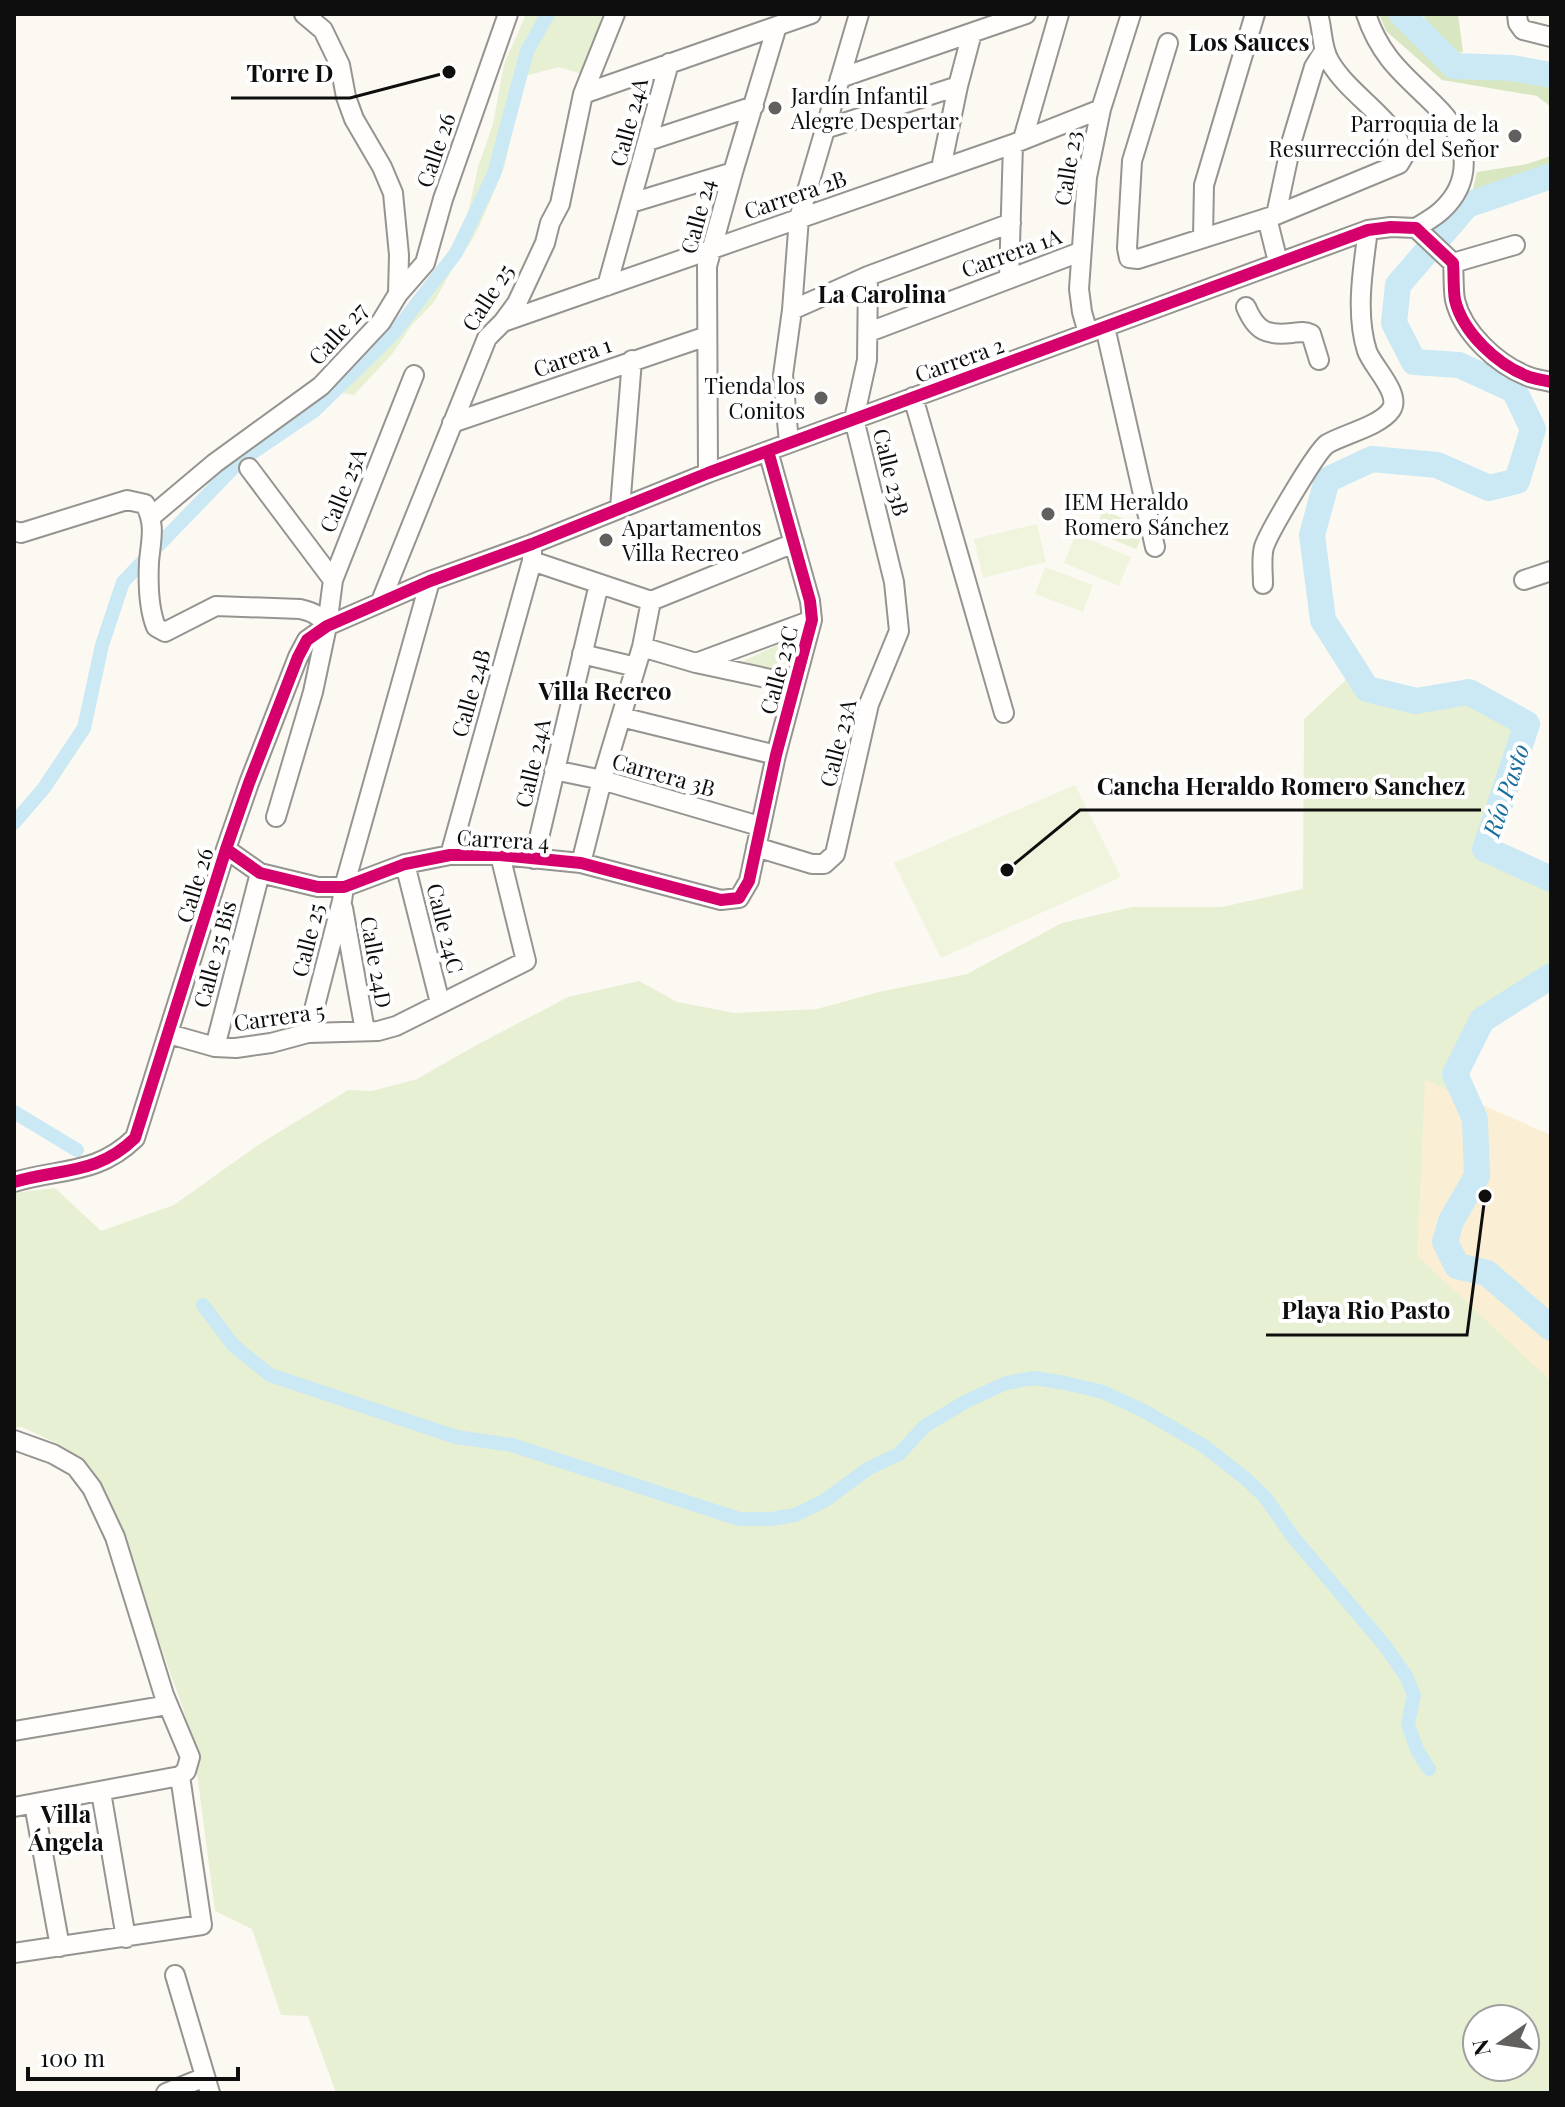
<svg xmlns="http://www.w3.org/2000/svg" width="1565" height="2107" viewBox="0 0 1565 2107" font-family="'Playfair Display',serif">
<rect width="100%" height="100%" fill="#fcf9f2"/>
<path fill="#e7f0d3" fill-rule="evenodd" d="M526,14H602L595,43L582,74L559,67L525,76L504,168L479,227L469,245L460,255L434,302L411,326L393,353L354,395L336,392L434,281L466,222L478,167L493,124L504,64Z
M1103,510L1136,524L1140,541L1136,549L1094,532Z
M802,634L790,676L743,661Z
M1347,679L1367,689L1416,701L1469,692L1527,724L1485,849L1551,879V974L1549,978L1482,1020L1455,1074L1475,1119L1551,1328V2093H336L308,2016L281,2015L252,1929L215,1911L194,1750L183,1708L111,1510L82,1465L56,1443L22,1427L14,1428V1193L55,1188L101,1231L174,1205L258,1145L348,1090L372,1091L417,1079L473,1047L568,997L639,981L677,1002L735,1013L817,1009L879,992L967,974L1062,923L1132,907H1222L1303,889L1304,719ZM1477,2019H1525V2067H1477Z"/>
<path fill="#d8e7c1" d="M1379,14H1396L1451,69L1508,71L1551,78V107L1537,96L1442,80L1386,31Z
M1422,14H1458L1463,52L1452,54Z
M1551,156V172L1472,193L1477,172L1527,164Z"/>
<path fill="#faefd4" d="M1425,1080L1551,1135V1381L1417,1256Z"/>
<path fill="#f0f4dd" d="M1037,524L1046,562L983,578L974,539Z
M1076,534L1131,557L1119,586L1064,563Z
M1045,567L1093,585L1083,612L1035,594Z
M1075,785L1121,877L941,958L894,863Z"/>
<g fill="none" stroke-linecap="round" stroke-linejoin="round">
<path stroke="#cae9f4" stroke-width="14" d="M14,823L44,788L84,728L102,645L123,582L240,461L314,411L394,333L456,253L494,174L527,51L548,14
M14,1112L77,1150
M203,1305L233,1345L270,1375L456,1437L512,1445L739,1519H772L795,1515L824,1501L869,1468L899,1454L925,1426L965,1402L1006,1383L1034,1378L1065,1383L1103,1392L1144,1411L1204,1446L1246,1479L1265,1497L1293,1537L1385,1646L1406,1676L1414,1695L1408,1724L1417,1750L1429,1769"/>
<path stroke="#cae9f4" stroke-width="26" d="M1402,14L1454,66L1512,68L1551,75
M1551,176L1467,205L1398,285L1394,323L1414,362L1459,365L1514,390L1533,429L1517,481L1489,488L1437,465L1372,459L1327,480L1312,535L1323,620L1367,689L1416,701L1469,692L1527,724L1485,849L1551,879
M1551,976L1482,1020L1455,1074L1475,1119L1477,1176L1451,1221L1445,1242L1457,1266L1487,1273L1551,1328"/>
<defs>
<path id="minor" d="M1366,14C1371,29 1379,45 1389,58C1405,79 1428,96 1445,116C1470,146 1471,183 1442,210C1435,217 1425,222 1416,228
M1517,14L1518,23L1523,30L1551,37
M1168,43L1132,161L1127,248L1129,258L1138,259L1276,215L1399,164L1405,154C1401,147 1398,138 1394,132C1375,107 1346,89 1330,62C1321,48 1323,30 1318,14
M840,78L1026,14
M583,94L811,14
M825,129L958,86
M1023,139L1059,14
M648,141L754,106
M941,168L958,86L972,33
M631,203L733,172
M1276,215L1292,140L1314,67L1324,51
M1267,218L1278,262
M1203,237L1204,185L1255,14
M1453,263L1515,245
M1009,278L1013,144
M607,286L669,63
M398,294L425,263L443,199L508,14
M1246,307C1256,331 1267,336 1292,333C1300,332 1304,331 1311,334L1319,360
M792,310L868,276L1011,223
M503,322L1013,144L1101,109
M1105,327L1155,547
M869,332L1080,252
M1088,333L1082,312L1079,289L1087,177L1101,109L1131,14
M913,397L1004,713
M452,423L707,336
M789,443L783,375L792,310L799,218L859,14
M249,468L333,580
M708,473L707,266L733,172L777,26
M620,508L632,360
M152,516L215,463L321,386L381,322L398,294L399,255L393,193L382,167L354,119L346,97L340,65L323,30L304,14
M14,531L21,533L127,500L145,504C156,525 151,539 149,562C148,583 148,607 156,627L165,632L216,606L300,609C313,612 319,615 327,626
M532,561L651,601L794,543
M1524,580L1551,571
M1263,584C1263,572 1261,558 1264,547C1269,532 1316,452 1327,444C1344,434 1380,426 1391,410C1402,394 1372,366 1367,351C1355,313 1363,268 1368,230
M381,601L487,338L503,322L517,303L545,243L550,223L560,204L583,94L615,14
M642,647L696,663L794,684
M582,654L636,667
M696,663L812,620
M621,717L776,755
M554,770L602,780L759,826
M276,817L313,692L327,626L333,580L414,375
M756,847L812,864H824L835,854L869,704L899,631L894,582L854,419L867,360L868,276
M226,849L260,873L318,887H344L405,864L450,855H500L581,863L721,900L739,898L749,881L776,755L812,620L810,601L768,451
M450,855L532,561V544
M534,859L599,584
M581,863L602,780L642,647L651,601
M405,864L440,1003
M343,908L365,1031
M308,1033L342,901L344,887L430,581
M169,1034L215,1047L236,1048L271,1043L308,1033L378,1031L396,1026L526,961L500,855
M215,1047L260,873
M14,1182C61,1168 97,1175 135,1138L226,849L249,783L298,657L307,640L327,626L430,581L532,544L708,473L1368,230L1391,227L1416,228L1453,263C1454,275 1453,288 1455,300C1463,333 1497,364 1527,376C1534,379 1543,380 1551,382
M14,1440L53,1454L76,1467L92,1488L115,1537L164,1695L190,1757L186,1771L180,1776L14,1807
M14,1731L168,1705
M101,1792L126,1938
M34,1804L60,1947
M14,1953L202,1925L180,1776
M175,1975L210,2093
M166,2093L205,2077"/>
</defs>
<use href="#minor" stroke="#959491" stroke-width="22"/>
<use href="#minor" stroke="#fffefd" stroke-width="18"/>
<defs>
<path id="cycleway" d="M226,849L260,873L318,887H344L405,864L450,855H500L581,863L721,900L739,898L749,881L776,755L812,620L810,601L768,451
M14,1182C61,1168 97,1175 135,1138L226,849L249,783L298,657L307,640L327,626L430,581L532,544L708,473L1368,230L1391,227L1416,228L1453,263C1454,275 1453,288 1455,300C1463,333 1497,364 1527,376C1534,379 1543,380 1551,382"/>
</defs>
<use href="#cycleway" stroke="#fff" stroke-width="17"/>
<use href="#cycleway" stroke="#d6006c" stroke-width="12"/>
</g>
<g fill="#61605e" stroke="#fff" stroke-width="3">
<circle cx="775" cy="108" r="8"/>
<circle cx="1515" cy="136" r="8"/>
<circle cx="821" cy="398" r="8"/>
<circle cx="1048" cy="514" r="8"/>
<circle cx="606" cy="540" r="8"/>
</g>
<g text-anchor="middle" dominant-baseline="central" stroke-width="8" stroke-linejoin="round" paint-order="stroke">
<g font-size="22" fill="#0e0e0e" stroke="#fff" text-anchor="start">
<text x="791" y="95">Jardín Infantil<tspan x="791" dy="25">Alegre Despertar</tspan></text>
<text x="1499" y="123" text-anchor="end">Parroquia de la<tspan x="1499" dy="25">Resurrección del Señor</tspan></text>
<text x="805" y="385" text-anchor="end">Tienda los<tspan x="805" dy="25">Conitos</tspan></text>
<text x="1064" y="501">IEM Heraldo<tspan x="1064" dy="25">Romero Sánchez</tspan></text>
<text x="622" y="527">Apartamentos<tspan x="622" dy="25">Villa Recreo</tspan></text>
</g>
<g font-size="22" fill="#0e0e0e" stroke="#fff">
<text transform="translate(628 122) rotate(-75)">Calle 24A</text>
<text transform="translate(435 150) rotate(-71)">Calle 26</text>
<text transform="translate(1067 168) rotate(-81)">Calle 23</text>
<text transform="translate(795 194) rotate(-19)">Carrera 2B</text>
<text transform="translate(697 216) rotate(-75)">Calle 24</text>
<text transform="translate(1011 252) rotate(-20)">Carrera 1A</text>
<text transform="translate(487 297) rotate(-57)">Calle 25</text>
<text transform="translate(337 333) rotate(-48)">Calle 27</text>
<text transform="translate(572 356) rotate(-19)">Carera 1</text>
<text transform="translate(959 359) rotate(-20)">Carrera 2</text>
<text transform="translate(892 472) rotate(76)">Calle 23B</text>
<text transform="translate(342 490) rotate(-68)">Calle 25A</text>
<text transform="translate(778 670) rotate(-75)">Calle 23C</text>
<text transform="translate(470 693) rotate(-74)">Calle 24B</text>
<text transform="translate(837 743) rotate(-76)">Calle 23A</text>
<text transform="translate(532 763) rotate(-77)">Calle 24A</text>
<text transform="translate(664 774) rotate(16)">Carrera 3B</text>
<text transform="translate(503 839) rotate(3)">Carrera 4</text>
<text transform="translate(194 885) rotate(-73)">Calle 26</text>
<text transform="translate(446 928) rotate(76)">Calle 24C</text>
<text transform="translate(307 940) rotate(-76)">Calle 25</text>
<text transform="translate(214 954) rotate(-75)">Calle 25 Bis</text>
<text transform="translate(377 962) rotate(80)">Calle 24D</text>
<text transform="translate(279 1016) rotate(-8)">Carrera 5</text>
</g>
<g font-size="24" font-weight="bold" fill="#0e0e0e" stroke="#fff">
<text x="1249" y="41">Los Sauces</text>
<text x="882" y="293">La Carolina</text>
<text x="605" y="690">Villa Recreo</text>
<text x="66" y="1813">Villa<tspan x="66" dy="28">Ángela</tspan></text>
</g>
<g font-size="24" font-style="italic" fill="#1a6e9d" stroke="#fff">
<text transform="translate(1505 790) rotate(-71)">Río Pasto</text>
</g>
</g>
<path fill="none" stroke="#0e0e0e" stroke-width="3" d="M449 72L350 98H231M1007 870L1080 810H1481M1485 1196L1467 1335H1266"/>
<g fill="#0e0e0e" stroke="#fff" stroke-width="3">
<circle cx="449" cy="72" r="8"/>
<circle cx="1007" cy="870" r="8"/>
<circle cx="1485" cy="1196" r="8"/>
</g>
<g font-size="24" text-anchor="middle" font-weight="bold" fill="#0e0e0e" stroke="#fff" stroke-width="8" stroke-linejoin="round" paint-order="stroke">
<text x="290" y="82">Torre D</text>
<text x="1281" y="795">Cancha Heraldo Romero Sanchez</text>
<text x="1366" y="1319">Playa Rio Pasto</text>
</g>
<rect width="1565" height="2107" fill="none" stroke="#0e0e0e" stroke-width="32"/>
<g transform="translate(1501 2043) rotate(257)"><circle r="38" fill="#ffffff" stroke="#9f9f9f" stroke-width="2"/>
<path d="M0-6L14 30L0 20L-14 30Z" fill="#61605e"/>
<text y="-12" font-size="22" font-weight="bold" text-anchor="middle" fill="#0e0e0e">N</text>
</g>
<path d="M28 2067v12h210v-12" fill="none" stroke="#0e0e0e" stroke-width="4"/>
<text x="40" y="2067" font-size="24" fill="#0e0e0e" stroke="#ffffff" stroke-width="6" paint-order="stroke">100 m</text>
</svg>
